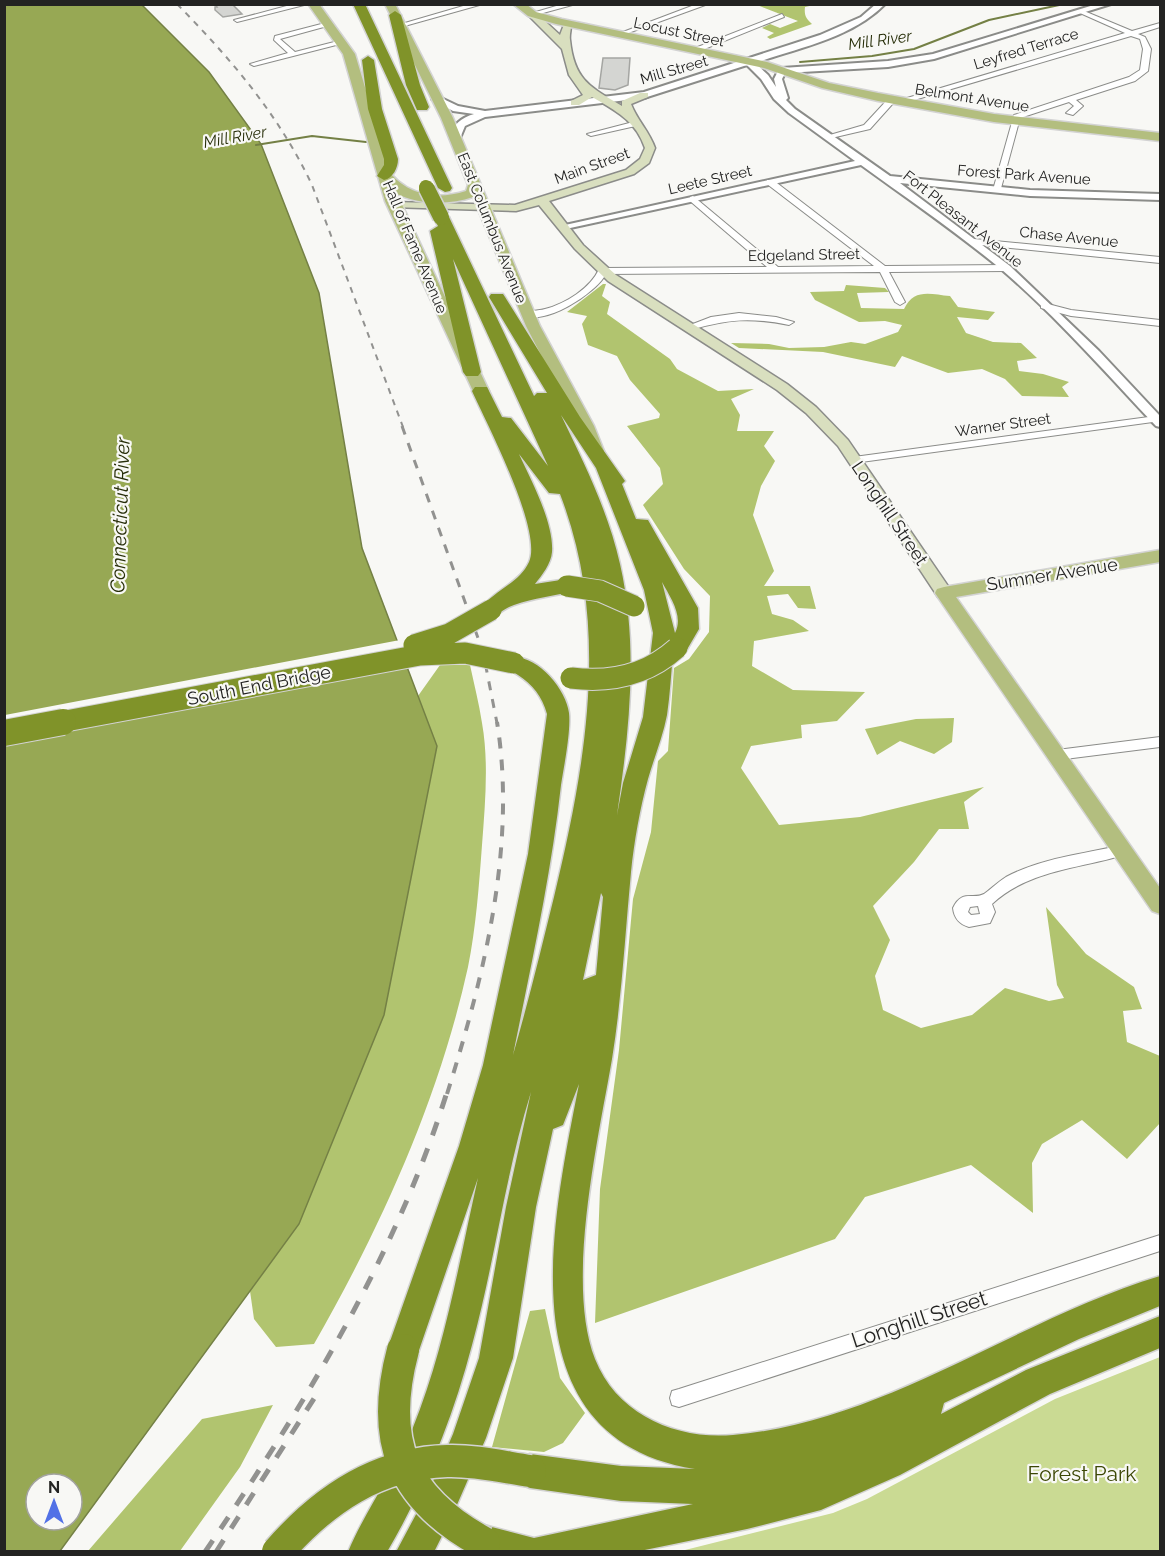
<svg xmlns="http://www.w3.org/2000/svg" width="1165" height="1556" viewBox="0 0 1165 1556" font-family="Raleway,sans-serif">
<rect width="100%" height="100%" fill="#f8f8f5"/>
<path fill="#cada93" d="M1160,1357V1551H681L833,1513L867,1499L1055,1399Z"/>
<path fill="#b1c46f" d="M757,5H814L805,7C804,15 806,19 812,24L770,39L767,37L774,33L762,28L770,24L780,28L798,21Z
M603,284H606L602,296L610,302L607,314L670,359L677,369L718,391L754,389L731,399L740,415L737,431H774L764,446L775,461L761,486L753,515L774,571L764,586H810L816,609L798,608L788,594L767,596L772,614L793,620L809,631L754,641L752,666L793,690L865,692L837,721L801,725L802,738L751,746L741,768L779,825L860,817L984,787L964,802L969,829H939L914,862L873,906L890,940L875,976L883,1010L921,1028L972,1015L1005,988L1049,1001L1064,998L1057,985L1046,907L1086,954L1134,987L1142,1009L1123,1011L1127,1042L1160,1056V1123L1127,1159L1082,1120L1042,1144L1032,1163L1033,1213L971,1165L865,1197L835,1239L595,1323L600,1189L619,1050L633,899L651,832L658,761L668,751L674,668L689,659L709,632L710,596L684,569L643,505L663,484L660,468L627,426L659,418L660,414L630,380L617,356L588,345L582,324L587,316L567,312Z
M846,285L885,288L889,292L857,293L861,308L904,309C914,288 930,294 950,296L958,307L995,312L988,320L957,317L966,333L993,342L1021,343L1037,358L1017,361L1019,371L1043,374L1069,382L1062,387L1069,397L1022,396L1005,379L982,369L948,373L902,356L895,367L823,352L739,348L731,343L769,344L789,348L824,347L851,342L865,344L898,332L902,325L885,321L859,322L815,300L810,292L844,291Z
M440,665H470C474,684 479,703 482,723C489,762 485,805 482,845C479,885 476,928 468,967C439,1099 381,1227 314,1344L276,1347L254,1319L250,1291L299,1224L437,747L418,696Z
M954,718L952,742L934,754L900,741L877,755L865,729L916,719Z
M545,1309L560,1378L585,1413L563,1443L544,1452L492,1447L530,1311Z
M273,1405L240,1467L180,1551H88L202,1419Z"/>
<path fill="#97a854" stroke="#748045" stroke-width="1.5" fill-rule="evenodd" d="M5,5H142L209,72L261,144L319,293L362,548L437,746L384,1015L299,1224L60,1551L5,1552ZM36,1484H72V1520H36Z"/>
<path fill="#f8f8f5" d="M400,640L409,663L5,740V715Z"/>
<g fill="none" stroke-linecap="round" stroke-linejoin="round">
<path stroke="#748045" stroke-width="2" d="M800,62L872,56L914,49L989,20L1064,4
M256,145L312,136L366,142"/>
</g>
<path fill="#d4d5d2" stroke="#a4a5a2" stroke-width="1.5" d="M215,4H232L242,14L223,17L215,10V7H217Z
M603,58H630L628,85L615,90L599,88Z"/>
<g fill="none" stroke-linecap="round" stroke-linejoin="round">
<defs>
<path id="minor" d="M294,4H308L237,22L234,20Z
M470,4H483L401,27L398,25Z
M563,4H576L532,16L529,14Z
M697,4H708L620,36L615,35Z
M1080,11H1084L1132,31L1160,23V27L1138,34L1145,37L1151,49L1148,71L1135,81L1076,100L1083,106L1073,115L1066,113L1074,106L1069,102L1020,118L1000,192L993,190L1014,115L1129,77L1140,70L1143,49L1140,39L1131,36L904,103L897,101L1125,33L1080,13Z
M782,14L784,17L697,52L690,50Z
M329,22L331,25L280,39L295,52L342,40L344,41V43L254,66L250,64L288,53L274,40L275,36Z
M889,98L896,100L870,129L827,139L823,137L864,125Z
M637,121L641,123L640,125L591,136L587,134Z
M767,180H773L885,266L1006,265L1011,268L1006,271L889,272L905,302L900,305L895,302L880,272L606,274C596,293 543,328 522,314C529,310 538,311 545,309C565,304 591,288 599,269L602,268L767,267L690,201V197L693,196L778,267L874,266L767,184Z
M974,239L1160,257V263L971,244V240Z
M1044,303L1071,310L1160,320V326L1071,316L1041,308V304Z
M739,313L776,317L794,322L789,325C749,317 729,319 690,330L685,327L711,317Z
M1156,416L1160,417V421L854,463L849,460L854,457Z
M1160,737V747L1057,760L1050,755L1057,750Z
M1122,845L1127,846L1129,850L1127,854C1080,869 1030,869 992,904L995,912L990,923L969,927C959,924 954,918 953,908C962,889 973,900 984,894C991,889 998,882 1006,877C1041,858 1084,854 1122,845ZM978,906L980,914L971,915L968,912L970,907Z
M1160,1235V1251L679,1407L672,1405L670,1398L672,1391L679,1389Z"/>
<path id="tertiary" d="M876,4H885C852,38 798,48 755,63L768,75L776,87L774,79L779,69L782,68L888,61L933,54L1097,4H1111L934,59L888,67L785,73L782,79L788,98L786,100L795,109L890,176L1030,190L1160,194V200L1030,196L900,183L1010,266L1099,351L1160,416V427L1156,426C1106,373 1056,316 1001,269C956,232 908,199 861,165L561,230L560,228L565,225L855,161L789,113L774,99L761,79L747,65L644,98L485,117L465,126L460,138L455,141L450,138C453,124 461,118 474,114L453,111L432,99L437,96L458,106L485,111L644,92L820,35L861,17Z"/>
<path id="secondary" d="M529,12H535L560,35L565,22H571C572,27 569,34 570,40C574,80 590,87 622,106V101L640,93H648V97L631,104C637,120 649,131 655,148L649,163L634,174L549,201L583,245L616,275L787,384L816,407L848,440L950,589L952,593L950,597H938L838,446L806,413L777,390L608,281L575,249L539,205L516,211L390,207V203L394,202L515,205L626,170L640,159L645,148C636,121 616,111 592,97L579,105H571V101L583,95L569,75L562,49L529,16Z"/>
<path id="primary" d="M308,4H319L355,54L391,174C410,196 438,200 466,191L468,185L441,118L385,4H395L453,118L540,326L594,426L604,451L602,455H590L588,451L578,426L526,326L473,197C450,205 419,205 397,194L489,391L481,396L473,391L385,201L343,54Z
M513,4H526L536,12L562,19L767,62L829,83L878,93L994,114L1160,133V141L994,122L878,101L822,88L764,68L556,24L528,16Z
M1160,550V562L956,597L1160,888V914L1152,911L935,593L937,589L944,587Z"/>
<path id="motorway" d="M353,4H365L452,188L450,191L445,192L438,188Z
M395,11L401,15L420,85L429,107L427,110H417L406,85L389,15Z
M368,56L374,60L382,109L398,159C398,168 393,178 384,180L377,176L384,165V159L368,109L362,60Z
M441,212L449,217L534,396L537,393H547L489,297L491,294H503L505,297L580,417L625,481L622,484L636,519L648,520L698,608L699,629L685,653L673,654C671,674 670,695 667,715C663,736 654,758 648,779C640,808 634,842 631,872C625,934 622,997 612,1059C598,1140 565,1283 595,1359C617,1415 677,1440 733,1435C885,1422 1017,1319 1160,1276V1306L1079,1339L944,1403L941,1414L1026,1370L1160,1316V1348L1050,1394L900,1475L821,1510L747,1529L635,1552H470L466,1543L471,1530L484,1525L534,1538L693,1504L621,1501L530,1488L518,1483L513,1471L518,1459L530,1454L621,1466L695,1469C502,1438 553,1219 579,1084L563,1125L553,1129L536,1207L513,1358L486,1438L453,1514L434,1552H396L429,1490L453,1434L479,1358L506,1207L531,1092C505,1175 495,1261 472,1345C453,1418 425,1487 387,1552H348C366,1509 394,1472 412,1430C445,1349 459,1262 478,1178L415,1362L403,1366L391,1362L387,1350L459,1146L483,1065L528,854L547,714C542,696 533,685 518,675C512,671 507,669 503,663L506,658C533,650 566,687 569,713C571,731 564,766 561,785C551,876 531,965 513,1055C528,1003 541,950 554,897C586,764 611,625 560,494L549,493L519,454C531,480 554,523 552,552C551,564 542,575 535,584L567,579L574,581L577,586L574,591C554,596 534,598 514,605C501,609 498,619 483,615L480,610C492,591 519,584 529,562C543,531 487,424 472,391L475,387H487L502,417L511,418L548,466L453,259L481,372L478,376H466L463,372L430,231L438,226L433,217ZM561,415L596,468L644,590L653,633L643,717L623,783L617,815C629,732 639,647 620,564C608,511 584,463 561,415ZM662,582C670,597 684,616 675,633ZM601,893L603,897L596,975L583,980Z"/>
</defs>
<use href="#minor" stroke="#8b8c89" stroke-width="2"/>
<use href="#tertiary" stroke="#8b8c89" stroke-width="4"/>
<use href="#secondary" stroke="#8b8c89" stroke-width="3"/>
<use href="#primary" stroke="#d3d3d3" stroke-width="3"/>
<use href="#motorway" stroke="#d3d3d3" stroke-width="3"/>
<use href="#minor" fill="#fff" fill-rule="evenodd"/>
<use href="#tertiary" fill="#fff" fill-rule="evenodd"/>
<use href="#secondary" fill="#d9dfbf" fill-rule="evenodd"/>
<use href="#primary" fill="#b3be7f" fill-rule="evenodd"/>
<use href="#motorway" fill="#809329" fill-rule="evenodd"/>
<path stroke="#929290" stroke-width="2" stroke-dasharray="6 6" stroke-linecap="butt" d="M177,4C231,59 279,115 312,185L403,427"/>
<path stroke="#929290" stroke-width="3" stroke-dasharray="9 9" stroke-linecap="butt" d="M402,426L483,652L497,723"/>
<path stroke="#929290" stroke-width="4" stroke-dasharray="11 11" stroke-linecap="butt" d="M447,1094C484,976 517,846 497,722"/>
<path stroke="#929290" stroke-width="5" stroke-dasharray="14 14" stroke-linecap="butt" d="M205,1552C302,1408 395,1259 447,1092
M216,1552L315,1397"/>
<defs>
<path id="motorway-bridge-far4" d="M426,187L428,190"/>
<path id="motorway-bridge-far3" d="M427,189L441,217"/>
<path id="motorway-bridge-far2" d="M567,586L600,591L634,606
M414,645L449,634L491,610
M571,678C611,683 647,675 677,648
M55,723L420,655L465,653L514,663"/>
<path id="motorway-bridge-far1" d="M4,733L63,722"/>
<path id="motorway-bridge" d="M403,1350C379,1440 401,1498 484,1543
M278,1552C323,1500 377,1463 447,1461C475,1460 503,1467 530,1471"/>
</defs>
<use href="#motorway-bridge-far4" stroke="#d3d3d3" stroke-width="15" stroke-linecap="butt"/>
<use href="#motorway-bridge-far3" stroke="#d3d3d3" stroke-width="19" stroke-linecap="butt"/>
<use href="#motorway-bridge-far2" stroke="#d3d3d3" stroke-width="23" stroke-linecap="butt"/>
<use href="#motorway-bridge-far1" stroke="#d3d3d3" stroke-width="28" stroke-linecap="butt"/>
<use href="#motorway-bridge" stroke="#d3d3d3" stroke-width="35" stroke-linecap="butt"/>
<use href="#motorway-bridge-far4" stroke="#809329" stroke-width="14"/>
<use href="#motorway-bridge-far3" stroke="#809329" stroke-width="16"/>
<use href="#motorway-bridge-far2" stroke="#809329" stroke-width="21"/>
<use href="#motorway-bridge-far1" stroke="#809329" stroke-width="26"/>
<use href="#motorway-bridge" stroke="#809329" stroke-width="32"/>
</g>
<g text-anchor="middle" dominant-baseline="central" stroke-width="4.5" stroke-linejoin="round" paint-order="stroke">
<g font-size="15" fill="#232322" stroke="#f8f8f5">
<text transform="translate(679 32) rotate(12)">Locust Street</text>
<text transform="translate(1026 49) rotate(-17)">Leyfred Terrace</text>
<text transform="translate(674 70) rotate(-16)">Mill Street</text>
<text transform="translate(972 98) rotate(9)">Belmont Avenue</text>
<text transform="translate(592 166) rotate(-20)">Main Street</text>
<text transform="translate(1024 175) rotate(4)">Forest Park Avenue</text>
<text transform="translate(710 180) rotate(-13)">Leete Street</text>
<text transform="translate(963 219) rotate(38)">Fort Pleasant Avenue</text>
<text transform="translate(492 228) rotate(68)">East Columbus Avenue</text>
<text transform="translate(1069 237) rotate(6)">Chase Avenue</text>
<text transform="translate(415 247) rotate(67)">Hall of Fame Avenue</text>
<text transform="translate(804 255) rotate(-1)">Edgeland Street</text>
<text transform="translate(1003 425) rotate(-8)">Warner Street</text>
</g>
<g font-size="16" font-style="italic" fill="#282f0a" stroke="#f8f8f5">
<text transform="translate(880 40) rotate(-8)">Mill River</text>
<text transform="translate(235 137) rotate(-10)">Mill River</text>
</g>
<g font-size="18" fill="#232322" stroke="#f8f8f5">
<text transform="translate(890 513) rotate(56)">Longhill Street</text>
<text transform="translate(1052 574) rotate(-9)">Sumner Avenue</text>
<text transform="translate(259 685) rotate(-11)">South End Bridge</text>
</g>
<g font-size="20" font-style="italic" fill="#282f0a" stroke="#f8f8f5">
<text transform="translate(120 515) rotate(-88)">Connecticut River</text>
</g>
<g font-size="21" fill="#232322" stroke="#f8f8f5">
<text transform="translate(919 1319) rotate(-18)">Longhill Street</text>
</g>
<g font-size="21" fill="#3c4705" stroke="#f8f8f5">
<text x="1082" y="1473">Forest Park</text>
</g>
</g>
<rect width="1165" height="1556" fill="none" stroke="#232322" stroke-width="12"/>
<g transform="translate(54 1502)"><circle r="28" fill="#f8f8f5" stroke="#a3a3a1" stroke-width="1.5"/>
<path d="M0-4.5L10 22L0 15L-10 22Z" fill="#5271e6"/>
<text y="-9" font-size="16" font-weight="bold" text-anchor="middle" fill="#232322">N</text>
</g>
</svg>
